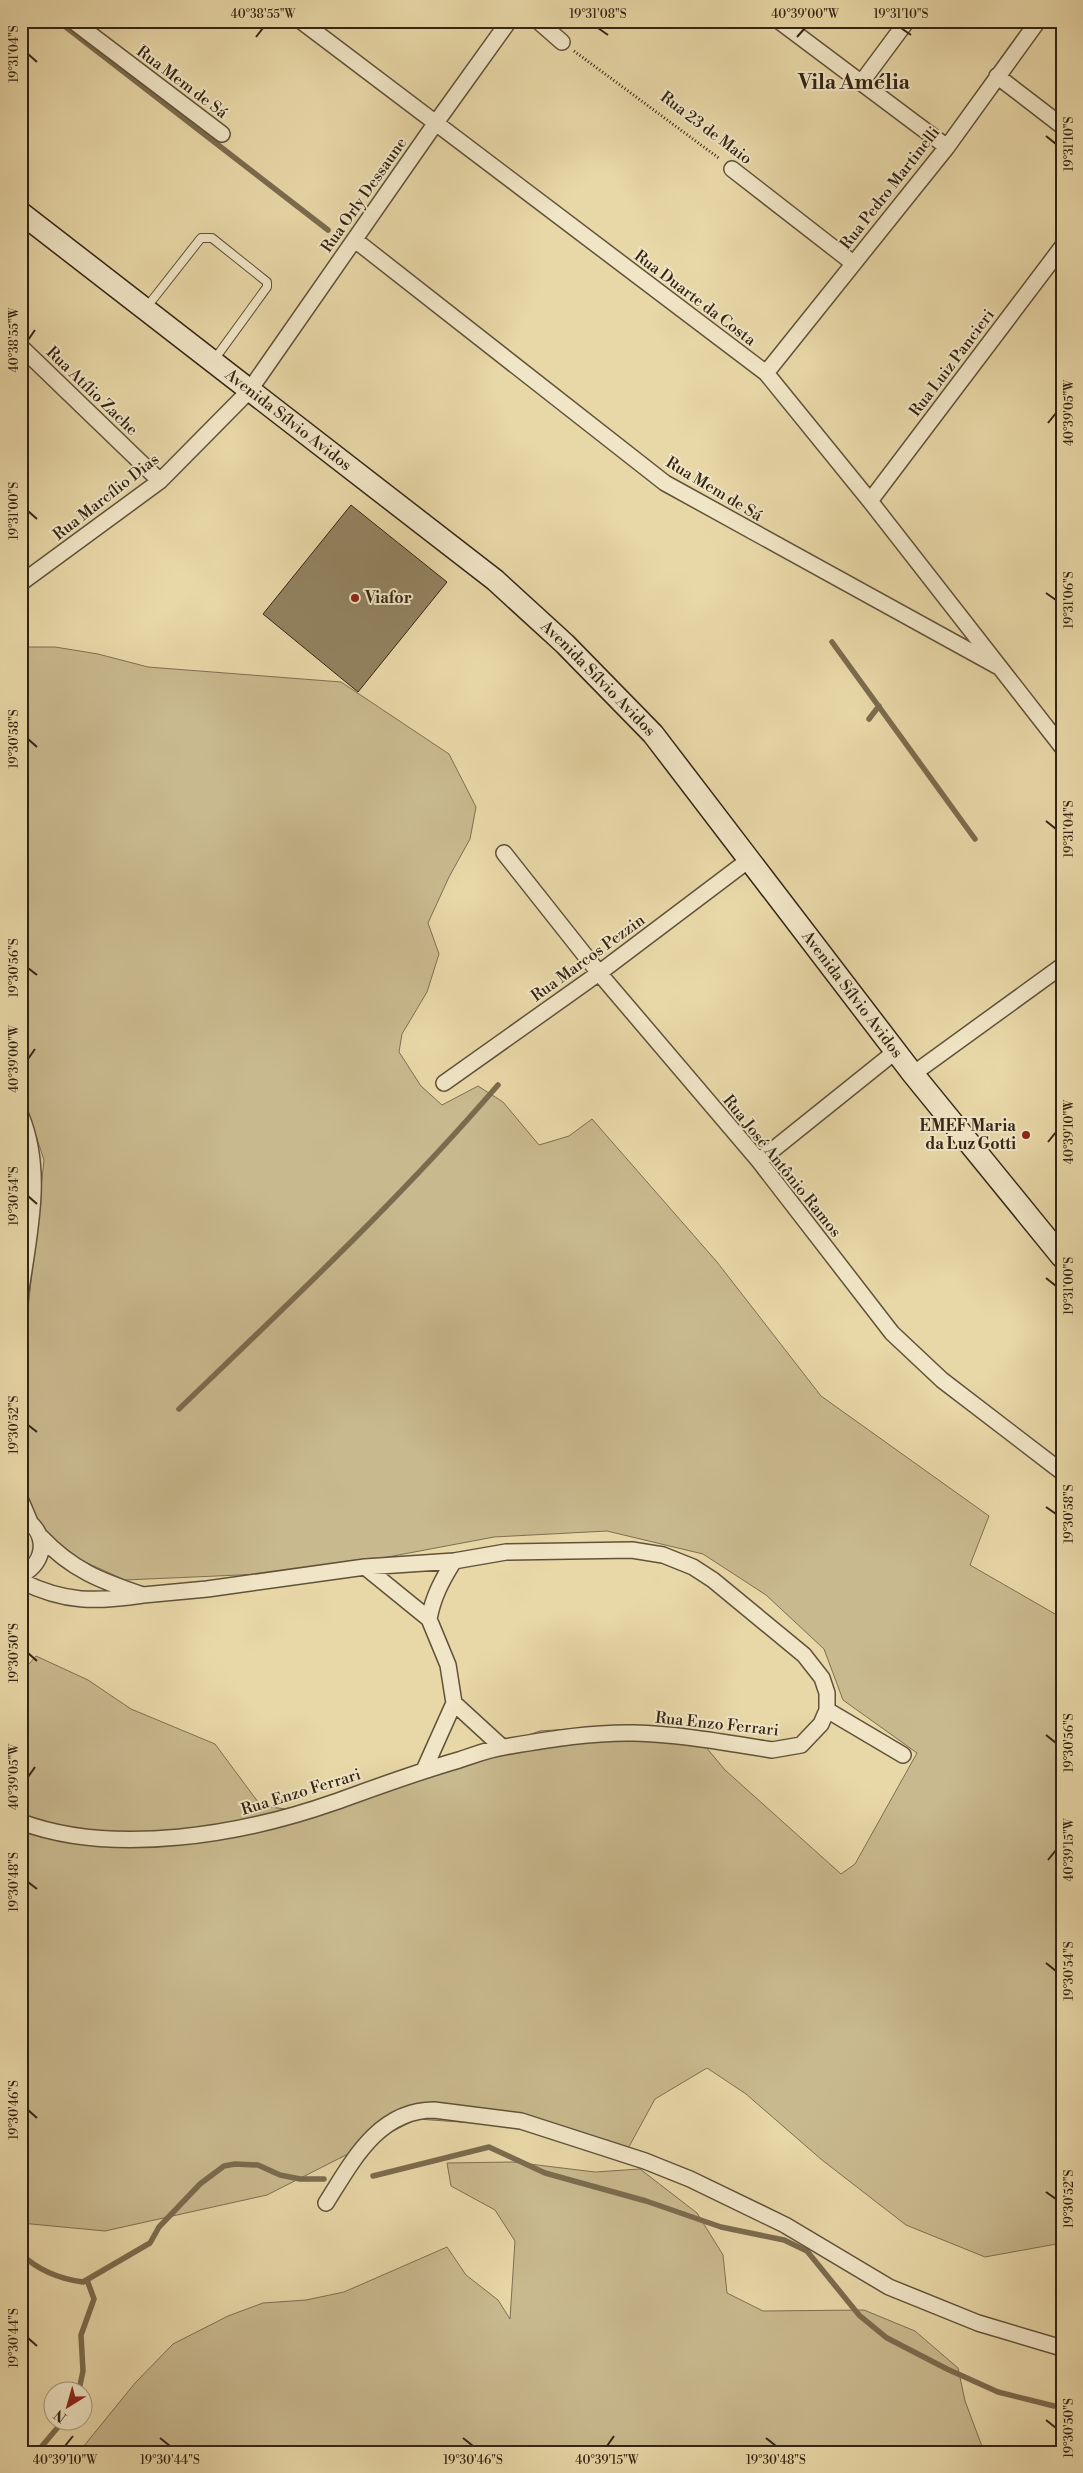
<svg xmlns="http://www.w3.org/2000/svg" width="1083" height="2473" viewBox="0 0 1083 2473" font-family="'Libre Bodoni',serif">
<rect width="100%" height="100%" fill="#e8d7a7"/>
<filter id="stains"><feTurbulence type="fractalNoise" baseFrequency=".004" numOctaves="4"/><feColorMatrix values="0 0 0 0 .2 0 0 0 0 .09 0 0 0 0 .02 0 0 0 .5 -.17"/></filter>
<radialGradient id="worn" r=".72"><stop offset=".6" stop-color="#630" stop-opacity="0"/><stop offset="1" stop-color="#630" stop-opacity=".3"/></radialGradient>
<path fill="#c9b98e" stroke="#7e6f51" d="M21,647H55L98,654L148,667L341,682L449,754L476,807L470,839L449,877L428,923L439,954L427,992L402,1034L399,1052L421,1086L442,1105L478,1086L503,1102L539,1145L569,1136L592,1119L717,1262L821,1396L989,1516L970,1565L1062,1618V2243L985,2257L906,2225L822,2160L746,2094L707,2068L655,2099L625,2154L596,2141L502,2125L417,2119L267,2195L105,2231L21,2223V1673L36,1656L88,1680L131,1709L215,1744L261,1806L311,1812L540,1731L610,1726L695,1734L725,1770L841,1874L855,1864L917,1753L843,1700L824,1649L766,1595L703,1554L607,1531L494,1537L308,1572L125,1580L63,1552L25,1503L21,1459V1374L44,1160L21,1090Z
M513,2162L595,2172L640,2169L697,2213L723,2255L727,2293L763,2311L864,2310L915,2331L958,2368L965,2401L983,2449L986,2452H79L135,2383L173,2344L228,2316L263,2303L306,2300L344,2292L447,2247L466,2275L498,2300L510,2319L515,2241L495,2210L451,2186L447,2163Z"/>
<g fill="none" stroke-linecap="round" stroke-linejoin="round">
<path stroke="#7b6b4e" stroke-width="5.5" d="M58,21L328,230
M832,642L975,839
M869,719L879,706
M179,1409C288,1304 399,1200 498,1085
M373,2176L489,2147L545,2173L646,2201L721,2227L784,2240L807,2251L859,2315L887,2338L947,2369L998,2392L1054,2406
M21,2254C38,2270 60,2279 83,2282L150,2243L159,2227L200,2184L224,2166L235,2164L258,2165L280,2175L300,2179H324
M79,2390L83,2371L81,2335L94,2299L87,2280
M37,2452L64,2420"/>
</g>
<path fill="#928260" stroke="#342514" d="M351,505L447,582L358,692L263,614Z"/>
<g fill="none" stroke-linecap="round" stroke-linejoin="round">
<defs>
<path id="lane" d="M146,308L201,238H212L267,282V287L214,360"/>
<path id="street" d="M73,21L222,134
M301,21L766,373L870,501L1062,747
M538,21L562,42
M779,21L947,147
M997,76L1062,126
M861,83L907,21
M732,169L853,263
M355,240L665,483L997,666
M21,347L160,481
M766,373L947,147L1038,21
M870,501L1062,247
M21,583L160,481L249,391L435,124L509,21
M504,853L599,973L759,1161L892,1333L942,1380L1062,1472
M913,1074L1062,966
M444,1083L599,973L750,859
M21,1116C44,1171 29,1233 21,1290
M759,1161L896,1051
M21,1501L30,1522
M21,1517C48,1530 48,1562 21,1575
M365,1567L429,1619C433,1597 442,1580 454,1561
M21,1581C65,1603 96,1602 143,1595C101,1581 72,1570 41,1537
M429,1619L448,1665L454,1703
M827,1710L903,1755
M424,1770L454,1703L502,1747
M21,1822C115,1857 244,1834 335,1802C377,1787 417,1772 459,1760C474,1755 489,1749 504,1747C546,1740 591,1732 634,1733C680,1734 727,1743 772,1750L801,1745L821,1724L827,1710V1693L822,1678L804,1655L713,1580L693,1567L663,1555L632,1550L506,1552L454,1561L365,1567L207,1589L143,1595
M326,2203C352,2162 378,2110 434,2110L521,2121L645,2161L690,2179L785,2225L889,2287L978,2323L1062,2348"/>
<g id="secondary">
<path id="s1" d="M21,213L495,580L565,644L653,734L913,1074L1062,1257"/>
</g>
</defs>
<use href="#lane" stroke="#615239" stroke-width="10"/>
<use href="#street" stroke="#615239" stroke-width="18"/>
<use href="#secondary" stroke="#342514" stroke-width="24"/>
<path stroke="#342514" stroke-width="3" stroke-dasharray="1 2.5" stroke-linecap="butt" d="M574,51L720,159"/>
<use href="#lane" stroke="#f0e5c6" stroke-width="8"/>
<use href="#street" stroke="#f0e5c6" stroke-width="15"/>
<use href="#secondary" stroke="#f0e5c6" stroke-width="21"/>
</g>
<path fill="none" stroke="#342514" stroke-width="2" d="M598,28L608,35M901,28L911,35M256,37L263,28M797,37L805,28M28,54L37,62M1046,136L1056,144M28,340L35,330M1048,423L1056,413M28,511L37,519M1046,593L1056,600M28,739L37,747M1046,821L1056,829M28,968L37,975M28,1059L35,1049M1048,1142L1056,1132M28,1196L37,1204M1046,1278L1056,1286M28,1425L37,1432M1046,1507L1056,1514M28,1653L37,1661M1046,1735L1056,1743M28,1777L35,1767M1048,1860L1056,1850M28,1882L37,1889M1046,1963L1056,1971M28,2110L37,2118M1046,2192L1056,2199M28,2338L37,2346M1046,2420L1056,2428M160,2438L170,2446M463,2438L473,2446M766,2438L776,2446M65,2446L73,2436M607,2446L614,2436"/>
<g fill="#8f2418" stroke="#f0e5c6" stroke-width="2">
<circle cx="355" cy="598" r="5"/>
<circle cx="1026" cy="1135" r="5"/>
</g>
<g text-anchor="middle" dominant-baseline="central" stroke-width="4" stroke-linejoin="round" paint-order="stroke">
<g font-size="16" fill="#342514" stroke="#f0e5c6">
<text transform="translate(182 82) rotate(37)">Rua Mem de Sá</text>
<text transform="translate(706 128) rotate(37)">Rua 23 de Maio</text>
<text transform="translate(890 188) rotate(-52)">Rua Pedro Martinelli</text>
<text transform="translate(364 195) rotate(-55)">Rua Orly Dessaune</text>
<text transform="translate(695 298) rotate(37)">Rua Duarte da Costa</text>
<text transform="translate(952 363) rotate(-53)">Rua Luiz Pancieri</text>
<text transform="translate(92 391) rotate(44)">Rua Atílio Zache</text>
<text stroke="none"><textPath href="#s1" startOffset="338">Avenida Sílvio Avidos</textPath></text>
<text transform="translate(714 489) rotate(31)">Rua Mem de Sá</text>
<text transform="translate(106 497) rotate(-38)">Rua Marcílio Dias</text>
<text stroke="none"><textPath href="#s1" startOffset="742">Avenida Sílvio Avidos</textPath></text>
<text transform="translate(588 958) rotate(-36)">Rua Marcos Pezzin</text>
<text stroke="none"><textPath href="#s1" startOffset="1148">Avenida Sílvio Avidos</textPath></text>
<text transform="translate(782 1166) rotate(51)">Rua José Antônio Ramos</text>
<text transform="translate(717 1724) rotate(6)">Rua Enzo Ferrari</text>
<text transform="translate(301 1792) rotate(-17)">Rua Enzo Ferrari</text>
</g>
<g font-size="16" font-weight="bold" fill="#342514" stroke="#f0e5c6" text-anchor="start">
<text x="365" y="598">Viafor</text>
<text x="1016" y="1126" text-anchor="end">EMEF Maria<tspan x="1016" dy="18">da Luz Gotti</tspan></text>
</g>
<g font-size="21" font-weight="bold" fill="#342514" stroke="#f0e5c6">
<text x="854" y="83">Vila Amélia</text>
</g>
</g>
<rect width="1083" height="2473" fill="none" stroke="#e8d7a7" stroke-width="55"/>
<g transform="translate(68 2406) rotate(217)"><circle r="24" fill="#f0e5c6" stroke="#a5987f"/>
<path d="M0-4L9 19L0 12L-9 19Z" fill="#8f2418"/>
<text y="-8" font-size="14" font-weight="bold" text-anchor="middle" fill="#342514">N</text>
</g>
<rect x="28" y="28" width="1028" height="2418" fill="none" stroke="#342514" stroke-width="2"/>
<g font-size="12" text-anchor="middle" fill="#342514">
<text x="263" y="18">40°38'55"W</text>
<text x="598" y="18">19°31'08"S</text>
<text x="805" y="18">40°39'00"W</text>
<text x="901" y="18">19°31'10"S</text>
<text transform="translate(14 54) rotate(-90)" y="4">19°31'04"S</text>
<text transform="translate(1069 144) rotate(-90)" y="4">19°31'10"S</text>
<text transform="translate(14 340) rotate(-90)" y="4">40°38'55"W</text>
<text transform="translate(1069 413) rotate(-90)" y="4">40°39'05"W</text>
<text transform="translate(14 511) rotate(-90)" y="4">19°31'00"S</text>
<text transform="translate(1069 600) rotate(-90)" y="4">19°31'06"S</text>
<text transform="translate(14 739) rotate(-90)" y="4">19°30'58"S</text>
<text transform="translate(1069 829) rotate(-90)" y="4">19°31'04"S</text>
<text transform="translate(14 968) rotate(-90)" y="4">19°30'56"S</text>
<text transform="translate(14 1059) rotate(-90)" y="4">40°39'00"W</text>
<text transform="translate(1069 1132) rotate(-90)" y="4">40°39'10"W</text>
<text transform="translate(14 1196) rotate(-90)" y="4">19°30'54"S</text>
<text transform="translate(1069 1286) rotate(-90)" y="4">19°31'00"S</text>
<text transform="translate(14 1425) rotate(-90)" y="4">19°30'52"S</text>
<text transform="translate(1069 1514) rotate(-90)" y="4">19°30'58"S</text>
<text transform="translate(14 1653) rotate(-90)" y="4">19°30'50"S</text>
<text transform="translate(1069 1743) rotate(-90)" y="4">19°30'56"S</text>
<text transform="translate(14 1777) rotate(-90)" y="4">40°39'05"W</text>
<text transform="translate(1069 1850) rotate(-90)" y="4">40°39'15"W</text>
<text transform="translate(14 1882) rotate(-90)" y="4">19°30'48"S</text>
<text transform="translate(1069 1971) rotate(-90)" y="4">19°30'54"S</text>
<text transform="translate(14 2110) rotate(-90)" y="4">19°30'46"S</text>
<text transform="translate(1069 2199) rotate(-90)" y="4">19°30'52"S</text>
<text transform="translate(14 2338) rotate(-90)" y="4">19°30'44"S</text>
<text transform="translate(1069 2428) rotate(-90)" y="4">19°30'50"S</text>
<text x="65" y="2464">40°39'10"W</text>
<text x="170" y="2464">19°30'44"S</text>
<text x="473" y="2464">19°30'46"S</text>
<text x="607" y="2464">40°39'15"W</text>
<text x="776" y="2464">19°30'48"S</text>
</g>
<rect width="100%" height="100%" filter="url(#stains)"/>
<rect width="100%" height="100%" fill="url(#worn)"/>
</svg>
